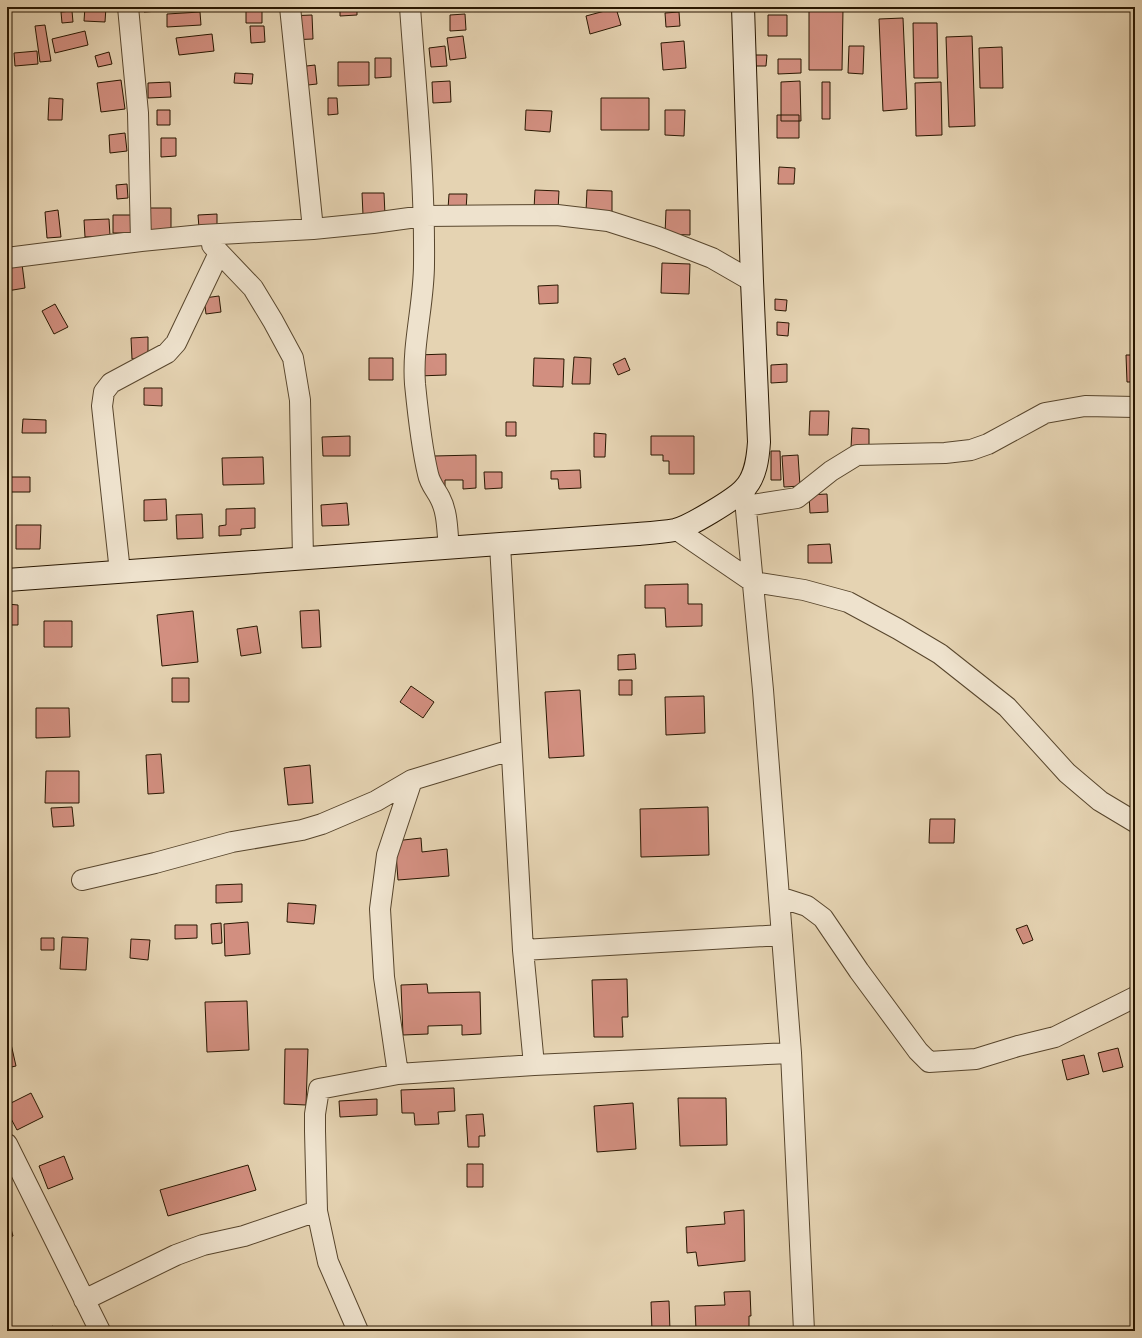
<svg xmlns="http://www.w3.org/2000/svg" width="1142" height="1338" viewBox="0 0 1142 1338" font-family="'Libre Caslon Text',serif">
<rect width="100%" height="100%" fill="#e5d3b2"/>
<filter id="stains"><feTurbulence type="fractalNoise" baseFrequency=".005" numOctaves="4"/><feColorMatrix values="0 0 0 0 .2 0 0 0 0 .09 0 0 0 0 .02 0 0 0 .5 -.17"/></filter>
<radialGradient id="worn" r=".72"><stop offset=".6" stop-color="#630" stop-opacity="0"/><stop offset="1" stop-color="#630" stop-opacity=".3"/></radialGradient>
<path fill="#d28f80" stroke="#291701" d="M85,7H106L105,22L84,21Z
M144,7H159V11L144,12Z
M246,7H262V23H246Z
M340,7H357V15L340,16Z
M583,7H599L584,11Z
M616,8L621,25L590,34L586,16Z
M809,9H843L842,70H809Z
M72,11L73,22L62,23L61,12Z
M200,12L201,25L167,27V14Z
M679,12L680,26L666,27L665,13Z
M465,14L466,30L450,31V15Z
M312,15L313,39L288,40L287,16Z
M768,15H787V36H768Z
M903,18L907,109L883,111L879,19Z
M913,23H937L938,78H914Z
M45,25L51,61L40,62L35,26Z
M250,26H264L265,42L251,43Z
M85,31L88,45L55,53L52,39Z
M212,34L214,51L179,55L176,38Z
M463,36L466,58L450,60L447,38Z
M972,36L975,126L949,127L946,37Z
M684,41L686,68L663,70L661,43Z
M445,46L447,66L431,67L429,48Z
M849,46H864L863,74L848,73Z
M1002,47L1003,88H980L979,48Z
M37,51L38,64L15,66L14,53Z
M109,52L112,64L98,67L95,56Z
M755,55H767L766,66H755Z
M375,58H391V77L375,78Z
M778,59H801V73L778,74Z
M338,62H369V85L338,86Z
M315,65L317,84L299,86L298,67Z
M235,73L253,74L252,84L234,83Z
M121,80L125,109L101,112L97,83Z
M450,81L451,102L433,103L432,82Z
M800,81L801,121H781V82Z
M170,82L171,97L148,98V83Z
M822,82H830V119H822Z
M941,82L942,135L916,136L915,83Z
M49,98L63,99L62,120H48Z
M328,98H337L338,114L328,115Z
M601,98H649V130H601Z
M157,110H170V125H157Z
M526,110L552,111L550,132L525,130Z
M665,110H685L684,136L665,135Z
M777,115H799V138H777Z
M125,133L127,151L110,153L109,135Z
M161,138H176V156L161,157Z
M779,167L795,168L794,184H778Z
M127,184L128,198L117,199L116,185Z
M535,190L559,191L558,210L534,209Z
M587,190L612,191V212L586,211Z
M362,193H384L385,215H363Z
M449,194H467L466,210L448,209Z
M144,208H171V230L144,231Z
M58,210L61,237L47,238L45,212Z
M666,210H690V235L665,234Z
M217,214V227L199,228L198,215Z
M113,215H132L133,233H113Z
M109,219L110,236L85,237L84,220Z
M662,263L690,264L689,294L661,293Z
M22,264L25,288L7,291V266Z
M558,285V303L539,304L538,286Z
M219,296L221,312L206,314L204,298Z
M775,299L787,300L786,311L775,310Z
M55,304L68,327L54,334L42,311Z
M777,322L789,323L788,336L777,335Z
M148,337V358L132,359L131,338Z
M446,354V375L418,376L417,355Z
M1126,355H1135V382H1127Z
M574,357L591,358L590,384H572Z
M369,358H393V380H369Z
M534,358L564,359L563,387L533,386Z
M625,358L630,370L618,375L613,364Z
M787,364V382L771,383V365Z
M144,388H162V406L144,405Z
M810,411H829L828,435H809Z
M23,419L46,420V433H22Z
M506,422H516V436H506Z
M852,428L869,429V448H851Z
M594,433L606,434L605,457H594Z
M350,436V456H323L322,437Z
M651,436H694V474H669V461H663V455H651Z
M771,451H780L781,480H771Z
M476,455V488L463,489V480H445V489H435L434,456Z
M798,455L800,486L784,487L782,456Z
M263,457L264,484L223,485L222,458Z
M580,470L581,488L559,489L558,479H551V471Z
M484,472H502V488L485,489Z
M7,477H30V492H7Z
M827,494L828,512L810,513L809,495Z
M166,499L167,520L144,521V500Z
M347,503L349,525L322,526L321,505Z
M255,508V528L241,529V535L219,536V526L226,525V509Z
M202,514L203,538L177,539L176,515Z
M16,525H41L40,549H16Z
M830,544L832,563H808V545Z
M688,584V604H702V626L666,627L665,608H645V585Z
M7,604L18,605V625H7Z
M319,610L321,647L302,648L300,611Z
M193,611L198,662L162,666L157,615Z
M44,621H72V647H44Z
M257,626L261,653L241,656L237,629Z
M635,654L636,669L618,670V655Z
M172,678H189V702H172Z
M7,680H9L10,695L7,696Z
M619,680H632V695H619Z
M411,686L434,702L423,718L400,702Z
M580,690L584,756L549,758L545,692Z
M704,696L705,733L666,735L665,697Z
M36,708H69L70,737L36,738Z
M161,754L164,793L148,794L146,755Z
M310,765L313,803L288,805L284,768Z
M46,771H79V803H45Z
M72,807L74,826L53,827L51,808Z
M708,807L709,855L641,857L640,809Z
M930,819H955L954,843H929Z
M421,838L422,852L447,849L449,876L398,880L395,841Z
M242,884V902L216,903V885Z
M288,903L316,905L314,924L287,922Z
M248,922L250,954L225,956L224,924Z
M221,923L222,943L212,944L211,924Z
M175,925H197V938L175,939Z
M1027,925L1033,940L1023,944L1016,929Z
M62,937L88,938L86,970L60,969Z
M41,938H54V950H41Z
M131,939L150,940L148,960L130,958Z
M627,979L628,1017H622L623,1037H594L592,980Z
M427,984L428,993L480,992L481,1034L462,1035V1025L428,1026V1034L403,1035L401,985Z
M247,1001L249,1050L207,1052L205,1002Z
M7,1044H11L16,1066L7,1068Z
M1118,1048L1123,1067L1103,1072L1098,1053Z
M285,1049H308L306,1105L284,1104Z
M1084,1055L1089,1074L1067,1080L1062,1060Z
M454,1088L455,1111L438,1112L439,1124L415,1125L414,1113H402L401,1090Z
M31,1093L43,1117L17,1130L7,1111V1105Z
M678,1098H726L727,1145L680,1146Z
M377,1099V1115L340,1117L339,1101Z
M633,1103L636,1149L597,1152L594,1106Z
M483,1114L485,1136H479V1147H468L466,1115Z
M64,1156L73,1179L48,1189L39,1166Z
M467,1164H483V1187H467Z
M248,1165L256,1190L168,1216L160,1190Z
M744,1210L745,1261L698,1266L696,1252L687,1253L686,1227L725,1224L724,1212Z
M7,1215L13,1236L7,1238Z
M750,1291L751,1316H749V1331H671L696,1330L695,1306L725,1305L724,1292Z
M669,1301L670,1331H652L651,1302Z
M53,1326L55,1331H41Z"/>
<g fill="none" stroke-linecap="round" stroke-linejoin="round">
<defs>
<path id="street" d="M128,7L138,113L141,241
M290,7L313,229
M410,7C416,92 425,178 424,264C424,304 412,344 415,384C418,414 421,445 428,474C430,484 436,490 440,498C448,513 447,532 449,548
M212,245L253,288L273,321L293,358L300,400L303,559
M7,258L141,241L202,235L313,229L373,223L424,216L557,215L608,221L658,237L712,258L752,281
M744,489L763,690L791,1053L804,1331
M746,506L797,498L831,471L857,455L945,453L971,450L988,444L1045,413L1085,406L1135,407
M677,530L753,582L804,590L848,602L898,629L940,654L1007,707L1067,773L1100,801L1135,822
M500,545L523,950L534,1065
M120,572L102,406L104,392L111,383L167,353L176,343L219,253
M82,880L155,863L232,842L302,830L322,824L376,801L412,780L511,750
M779,897L807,906L823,918L859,971L918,1051L929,1062L976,1059L1018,1046L1055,1037L1135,997
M523,950L782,935
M398,1074L384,977L380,909L387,855L412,780
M7,1144L100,1331
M84,1300L176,1255L203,1245L244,1236L317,1211
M358,1331L328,1262L317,1211L315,1131V1114L319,1089L398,1074L534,1065L791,1053"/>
<path id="secondary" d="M7,580L638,534C650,533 663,532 675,530C689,527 735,499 744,489C756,477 758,457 759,442L752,281L743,7"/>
</defs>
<use href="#street" stroke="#58462d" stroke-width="22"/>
<use href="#secondary" stroke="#291701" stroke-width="24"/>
<use href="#street" stroke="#eee2cd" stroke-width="20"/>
<use href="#secondary" stroke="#eee2cd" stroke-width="22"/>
</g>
<rect width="1142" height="1338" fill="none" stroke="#e5d3b2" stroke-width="24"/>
<rect x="8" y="8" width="1126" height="1322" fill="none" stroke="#291701" stroke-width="2"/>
<rect x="12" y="12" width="1118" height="1314" fill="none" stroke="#291701"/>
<rect width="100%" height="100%" filter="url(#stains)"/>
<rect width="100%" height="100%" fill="url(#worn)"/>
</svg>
